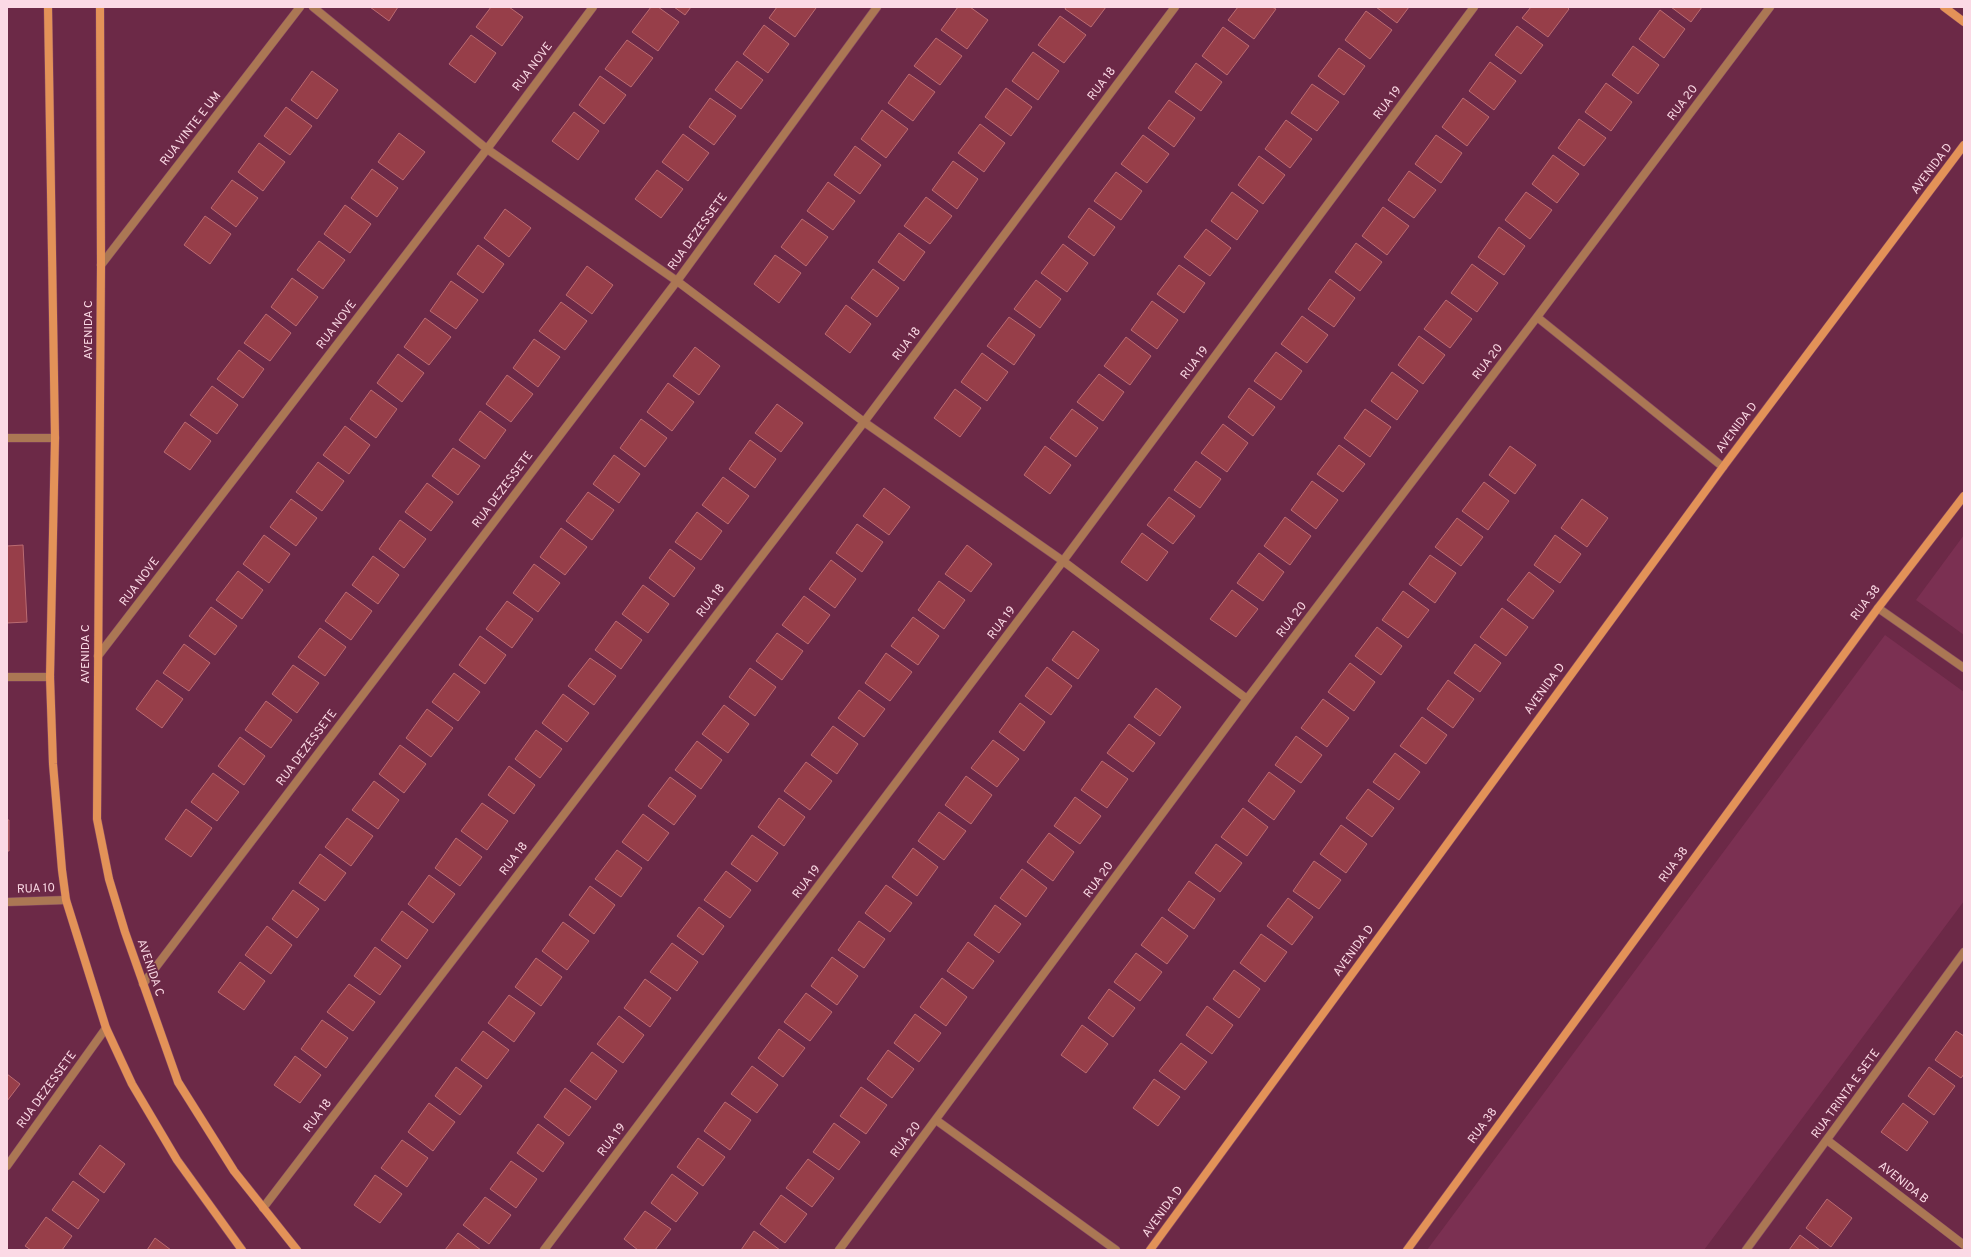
<svg xmlns="http://www.w3.org/2000/svg" width="1971" height="1257" viewBox="0 0 1971 1257" font-family="Overpass,sans-serif">
<rect width="100%" height="100%" fill="#6c2947"/>
<path fill="#7b3052" d="M1964,535V635L1916,600Z
M1885,635L1964,692V901L1704,1250H1427Z"/>
<path fill="#973e49" stroke="#bb6b72" d="M370,7H398L389,21Z
M491,7H509L523,17L502,46L476,27Z
M651,7H658L679,22L658,51L632,32Z
M674,7H691L685,15Z
M777,7H815L816,8L795,37L769,18Z
M958,7H970L988,20L967,49L941,30Z
M1066,7H1106L1091,27L1065,9Z
M1238,7H1272L1276,9L1254,39L1228,20Z
M1376,7H1409L1397,23Z
M1531,7H1567L1569,9L1548,37L1522,18Z
M1671,7H1702L1691,22Z
M1660,10L1685,29L1664,58L1639,39Z
M1366,11L1392,30L1370,59L1345,40Z
M1060,16L1086,35L1064,63L1038,45Z
M764,25L789,44L768,73L743,54Z
M1517,26L1543,45L1521,74L1495,55Z
M1223,27L1249,46L1227,75L1202,56Z
M471,35L496,53L475,83L449,64Z
M936,38L962,56L940,85L914,66Z
M627,40L653,58L631,87L605,69Z
M1633,46L1659,65L1638,94L1612,75Z
M1339,48L1365,66L1344,95L1318,76Z
M1033,52L1059,71L1038,100L1012,81Z
M737,61L763,80L741,109L715,90Z
M1490,62L1516,81L1494,110L1469,91Z
M1196,63L1222,82L1201,111L1175,92Z
M312,71L338,90L317,119L291,100Z
M909,74L935,92L913,121L888,103Z
M600,76L626,95L604,124L579,105Z
M1606,83L1632,102L1611,131L1585,112Z
M1312,84L1339,102L1317,131L1291,113Z
M1006,88L1032,107L1011,136L985,117Z
M710,98L736,116L714,145L689,127Z
M1463,98L1489,117L1467,146L1442,127Z
M1169,100L1195,118L1174,147L1148,128Z
M286,107L312,126L290,155L264,136Z
M882,110L908,129L886,158L861,139Z
M574,112L599,131L578,160L552,141Z
M1579,119L1606,138L1584,166L1558,148Z
M1286,120L1312,139L1290,168L1265,149Z
M980,124L1005,143L984,172L958,153Z
M399,133L425,152L403,180L378,162Z
M683,134L709,153L688,181L662,162Z
M1143,135L1169,154L1147,183L1121,164Z
M1436,135L1462,153L1441,183L1415,164Z
M259,143L285,162L263,191L238,172Z
M855,146L881,165L860,194L834,175Z
M1553,155L1579,174L1557,203L1532,184Z
M1259,156L1285,175L1263,204L1238,185Z
M953,161L978,179L957,209L932,190Z
M372,169L398,188L377,217L351,198Z
M657,170L683,189L661,218L635,199Z
M1409,171L1436,190L1414,218L1388,200Z
M1116,172L1142,191L1121,220L1094,201Z
M232,180L258,198L236,227L211,208Z
M828,182L855,201L833,230L807,211Z
M1232,192L1258,211L1237,240L1211,221Z
M1526,192L1552,210L1530,239L1505,220Z
M926,197L952,216L930,244L904,226Z
M345,205L371,224L350,253L324,234Z
M1383,207L1409,226L1387,255L1362,236Z
M1089,208L1115,227L1094,256L1068,237Z
M505,209L531,228L509,257L484,238Z
M205,216L231,234L210,264L184,245Z
M802,219L828,237L806,266L781,247Z
M1499,227L1525,246L1504,275L1478,257Z
M1206,229L1231,248L1210,276L1184,257Z
M899,233L925,252L904,281L878,262Z
M319,241L345,260L323,289L297,270Z
M1356,243L1382,262L1360,291L1335,272Z
M1063,244L1088,263L1067,292L1041,273Z
M478,245L504,264L483,293L457,274Z
M775,255L801,273L779,303L754,284Z
M1472,264L1498,283L1477,312L1451,293Z
M1179,265L1205,283L1184,313L1157,294Z
M587,266L613,285L592,314L566,295Z
M873,269L899,288L877,317L851,298Z
M292,278L318,297L296,326L271,307Z
M1330,279L1355,298L1334,327L1308,309Z
M1036,280L1061,299L1040,328L1014,309Z
M451,281L478,300L456,329L430,311Z
M1446,300L1472,319L1450,348L1424,329Z
M1152,301L1178,320L1157,349L1131,330Z
M561,302L587,321L565,350L539,331Z
M846,305L871,324L850,353L825,334Z
M266,314L291,333L270,361L244,343Z
M1302,316L1328,335L1307,363L1281,344Z
M1009,317L1035,335L1014,365L987,346Z
M425,318L451,337L429,365L404,347Z
M1419,336L1445,355L1423,384L1398,365Z
M1126,337L1151,356L1130,385L1104,366Z
M534,339L560,357L538,387L513,368Z
M695,347L720,366L699,395L673,376Z
M239,350L264,369L243,398L217,379Z
M1276,352L1302,371L1281,400L1254,381Z
M982,353L1008,372L987,401L961,382Z
M398,354L424,373L402,402L377,383Z
M1392,372L1418,391L1397,420L1371,401Z
M1099,374L1124,392L1103,421L1077,402Z
M507,375L533,394L511,422L486,404Z
M668,383L694,402L672,431L647,412Z
M212,386L238,405L217,434L190,415Z
M1249,388L1275,407L1253,436L1228,417Z
M955,389L981,408L960,437L934,418Z
M371,390L397,409L376,438L350,419Z
M777,404L803,423L781,452L755,433Z
M1072,409L1098,428L1076,457L1050,438Z
M1365,409L1391,427L1370,457L1344,438Z
M480,411L506,430L485,459L459,440Z
M641,419L667,438L645,467L620,448Z
M185,422L211,441L190,470L164,452Z
M1223,424L1248,443L1227,472L1201,453Z
M345,426L370,445L349,474L323,455Z
M750,440L776,459L755,488L729,469Z
M1339,445L1365,464L1343,492L1317,474Z
M1045,446L1071,465L1050,494L1024,475Z
M1510,446L1536,465L1515,494L1489,475Z
M453,448L480,466L458,495L432,476Z
M614,455L640,474L619,503L593,484Z
M1196,461L1221,479L1200,508L1174,490Z
M318,462L344,481L322,511L296,492Z
M723,477L749,496L728,524L702,505Z
M1312,481L1338,500L1316,529L1291,510Z
M1484,482L1509,501L1488,530L1462,511Z
M427,483L453,502L431,531L405,512Z
M884,488L910,507L889,535L863,516Z
M588,492L614,510L592,540L566,521Z
M1169,497L1195,516L1173,544L1147,525Z
M291,499L317,518L296,546L270,527Z
M1582,499L1608,518L1587,547L1561,528Z
M697,512L722,531L701,560L675,542Z
M1285,517L1311,536L1290,565L1264,546Z
M1457,518L1483,537L1461,566L1435,547Z
M400,520L426,539L404,568L379,549Z
M857,524L883,542L862,572L836,553Z
M561,528L587,547L565,575L540,557Z
M1142,533L1168,552L1147,581L1121,562Z
M264,535L290,554L269,583L243,564Z
M1555,535L1581,554L1560,583L1534,565Z
M23,545L27,622L7,623V546Z
M967,545L992,564L971,592L945,574Z
M670,549L695,568L674,597L649,578Z
M1259,553L1284,572L1263,601L1237,583Z
M1430,555L1456,573L1435,603L1409,584Z
M373,556L399,575L378,604L352,585Z
M831,560L856,579L835,608L809,589Z
M534,564L560,583L538,612L513,593Z
M238,571L263,590L242,619L216,600Z
M1529,572L1554,591L1533,619L1507,600Z
M939,581L965,600L944,629L918,610Z
M643,585L669,604L648,633L622,614Z
M1232,590L1258,609L1236,637L1210,619Z
M1403,591L1429,610L1408,638L1382,620Z
M346,592L372,611L351,640L325,621Z
M804,596L830,615L808,644L782,625Z
M507,601L533,619L512,648L486,629Z
M211,607L237,626L215,655L189,636Z
M1502,608L1528,627L1506,656L1480,637Z
M913,617L939,636L918,665L891,646Z
M616,621L642,640L621,669L595,650Z
M1377,627L1402,646L1381,675L1355,656Z
M320,628L346,647L325,676L298,657Z
M1073,631L1099,650L1078,679L1052,660Z
M777,633L803,651L782,680L756,661Z
M480,636L506,655L485,684L459,665Z
M184,644L210,663L189,691L163,673Z
M1475,644L1501,663L1480,692L1454,673Z
M886,653L912,672L890,701L865,683Z
M590,658L616,676L594,705L568,686Z
M1350,663L1375,682L1354,711L1328,692Z
M293,665L319,683L297,713L272,694Z
M1047,667L1072,686L1051,715L1025,696Z
M750,668L776,687L755,716L729,697Z
M454,673L480,692L458,721L432,702Z
M157,680L183,699L162,728L136,709Z
M1448,680L1474,699L1453,728L1427,709Z
M1156,688L1181,707L1160,736L1134,717Z
M859,690L885,709L864,737L838,718Z
M563,694L589,713L567,742L542,723Z
M1323,699L1349,718L1327,747L1301,728Z
M266,701L292,720L271,748L245,730Z
M1020,703L1045,722L1024,751L999,732Z
M724,705L749,724L728,753L702,734Z
M427,709L453,728L431,757L406,738Z
M1422,717L1447,735L1426,764L1400,746Z
M1129,724L1155,743L1133,772L1107,753Z
M833,726L858,744L837,774L811,755Z
M536,730L562,749L540,778L515,759Z
M1296,736L1322,755L1301,783L1275,765Z
M240,737L265,756L244,785L218,766Z
M993,740L1019,759L997,787L971,768Z
M697,741L722,760L701,789L675,770Z
M400,745L426,764L404,793L379,774Z
M1395,753L1420,772L1399,800L1373,782Z
M1102,761L1128,779L1107,808L1081,790Z
M806,762L832,781L810,810L784,791Z
M509,766L535,785L514,814L488,795Z
M1269,772L1295,791L1274,820L1248,801Z
M213,773L239,792L217,821L191,802Z
M966,776L992,795L971,824L945,805Z
M670,777L696,796L674,825L648,806Z
M374,781L399,800L378,829L352,810Z
M1368,789L1394,808L1372,837L1346,818Z
M1075,797L1101,816L1080,844L1054,826Z
M779,798L805,817L784,846L758,827Z
M482,803L508,821L487,850L461,831Z
M1243,808L1268,827L1247,856L1221,837Z
M186,809L212,828L191,857L165,839Z
M939,812L966,831L944,860L918,841Z
M643,814L669,833L648,861L622,842Z
M347,818L373,836L351,866L325,847Z
M7,820H9V851H7Z
M1341,825L1367,844L1346,873L1320,854Z
M1049,833L1074,852L1053,881L1027,862Z
M752,835L778,853L757,882L731,864Z
M456,838L482,857L460,886L435,868Z
M1216,844L1242,863L1220,892L1195,873Z
M913,848L938,867L917,896L892,877Z
M617,850L642,868L621,897L595,879Z
M320,854L346,873L325,901L299,883Z
M1314,861L1341,880L1319,909L1293,891Z
M1022,869L1047,888L1026,917L1000,898Z
M726,871L751,890L730,918L704,900Z
M429,875L455,894L433,923L408,904Z
M1189,881L1215,899L1194,929L1168,910Z
M886,885L912,903L890,932L865,913Z
M590,886L615,905L594,934L569,915Z
M293,890L319,909L297,938L272,919Z
M1288,898L1313,917L1292,945L1267,926Z
M995,905L1021,924L999,953L974,935Z
M699,907L724,926L703,955L677,936Z
M402,911L428,930L407,959L381,940Z
M1162,917L1188,936L1167,964L1141,945Z
M859,921L885,939L864,968L838,950Z
M563,922L589,941L567,970L542,951Z
M267,926L292,945L271,974L245,955Z
M1261,934L1287,952L1265,982L1240,963Z
M968,942L994,961L973,989L947,971Z
M672,943L698,962L677,991L650,972Z
M375,947L401,966L380,995L354,976Z
M1136,953L1162,972L1140,1001L1114,982Z
M832,957L858,976L837,1005L811,986Z
M536,958L562,977L541,1006L515,987Z
M240,962L265,981L244,1010L218,992Z
M1234,970L1260,989L1239,1018L1213,999Z
M942,978L967,997L946,1026L920,1007Z
M645,979L671,998L650,1027L624,1008Z
M349,984L375,1002L353,1031L327,1012Z
M1109,989L1135,1008L1113,1037L1088,1018Z
M806,993L832,1012L810,1041L784,1022Z
M509,995L535,1013L514,1042L488,1023Z
M1207,1006L1233,1025L1212,1054L1186,1035Z
M915,1014L941,1033L919,1062L894,1043Z
M619,1016L644,1035L623,1063L597,1044Z
M322,1020L348,1038L326,1068L301,1049Z
M1082,1025L1108,1044L1086,1073L1061,1055Z
M779,1029L805,1048L783,1077L758,1058Z
M483,1031L509,1050L487,1079L461,1060Z
M1956,1031L1964,1036V1074L1961,1078L1935,1060Z
M1181,1043L1207,1062L1185,1090L1159,1071Z
M888,1050L914,1069L892,1098L867,1079Z
M592,1052L617,1071L596,1100L570,1081Z
M295,1056L321,1075L300,1103L274,1085Z
M752,1066L778,1085L757,1113L731,1094Z
M456,1067L482,1086L460,1115L435,1096Z
M1929,1067L1955,1086L1934,1115L1908,1096Z
M7,1074L20,1084L7,1101Z
M1154,1079L1180,1097L1158,1126L1133,1108Z
M861,1087L887,1105L866,1134L840,1116Z
M565,1088L591,1107L569,1136L544,1117Z
M725,1102L751,1120L730,1150L704,1131Z
M429,1103L455,1122L433,1151L408,1132Z
M1903,1103L1928,1122L1907,1151L1881,1132Z
M834,1123L860,1142L839,1170L813,1152Z
M538,1124L564,1143L543,1172L517,1153Z
M698,1138L725,1157L703,1186L677,1167Z
M402,1140L428,1158L407,1187L381,1168Z
M100,1145L125,1164L104,1193L79,1174Z
M808,1159L834,1178L812,1207L786,1188Z
M511,1161L537,1179L516,1208L490,1189Z
M672,1174L698,1193L676,1222L651,1203Z
M375,1175L402,1194L380,1223L354,1205Z
M73,1181L99,1200L78,1229L52,1210Z
M781,1195L807,1214L785,1243L760,1224Z
M485,1197L511,1215L489,1244L463,1225Z
M1827,1199L1852,1218L1831,1247L1806,1228Z
M645,1211L671,1229L655,1250H638L624,1239Z
M46,1217L72,1236L62,1250H31L25,1246Z
M754,1231L780,1250H741Z
M458,1233L481,1250H445Z
M1800,1235L1820,1250H1789Z
M155,1238L171,1250H147Z"/>
<g fill="none" stroke-linecap="round" stroke-linejoin="round">
<defs>
<path id="street" d="M313,7L487,149L677,281L864,422L1063,561L1247,699
M101,265L300,7
M1537,317L1723,467
M7,438H55
M1878,608L1964,668
M98,656L487,149L593,7
M7,677H50
M7,902L66,900
M143,984L677,281L877,7
M936,1120L1116,1250
M1827,1140L1964,1245
M7,1166L106,1028
M263,1208L864,422L1175,7
M544,1250L1063,561L1474,7
M839,1250L1247,699L1537,317L1770,7
M1746,1250L1964,952"/>
<path id="secondary" d="M48,7L55,438L50,677L53,764L62,870L66,900L106,1028L132,1084L177,1160L242,1250
M100,7L101,265L97,819L109,879L125,932L178,1082L234,1171L297,1250
M1944,7L1964,22
M1150,1250L1723,467L1964,145
M1407,1250L1878,608L1964,496"/>
</defs>
<use href="#street" stroke="#864963" stroke-width="9"/>
<use href="#secondary" stroke="#864963" stroke-width="9"/>
<use href="#street" stroke="#ab7754" stroke-width="8"/>
<use href="#secondary" stroke="#e39258" stroke-width="8"/>
</g>
<g text-anchor="middle" dominant-baseline="central" stroke-width="3.5" stroke-linejoin="round" paint-order="stroke">
<g font-size="12" fill="#fbd9e5" stroke="#6c2947">
<text transform="translate(533 67) rotate(-53)">RUA NOVE</text>
<text transform="translate(1102 84) rotate(-53)">RUA 18</text>
<text transform="translate(1388 103) rotate(-53)">RUA 19</text>
<text transform="translate(1683 103) rotate(-53)">RUA 20</text>
<text transform="translate(191 129) rotate(-52)">RUA VINTE E UM</text>
<text transform="translate(1932 169) rotate(-53)">AVENIDA D</text>
<text transform="translate(698 232) rotate(-54)">RUA DEZESSETE</text>
<text transform="translate(337 325) rotate(-53)">RUA NOVE</text>
<text transform="translate(89 330) rotate(-90)">AVENIDA C</text>
<text transform="translate(907 344) rotate(-53)">RUA 18</text>
<text transform="translate(1488 362) rotate(-53)">RUA 20</text>
<text transform="translate(1195 363) rotate(-53)">RUA 19</text>
<text transform="translate(1737 428) rotate(-53)">AVENIDA D</text>
<text transform="translate(503 490) rotate(-53)">RUA DEZESSETE</text>
<text transform="translate(140 582) rotate(-53)">RUA NOVE</text>
<text transform="translate(711 601) rotate(-53)">RUA 18</text>
<text transform="translate(1866 603) rotate(-53)">RUA 38</text>
<text transform="translate(1292 620) rotate(-53)">RUA 20</text>
<text transform="translate(1002 623) rotate(-53)">RUA 19</text>
<text transform="translate(86 654) rotate(-90)">AVENIDA C</text>
<text transform="translate(1545 689) rotate(-54)">AVENIDA D</text>
<text transform="translate(307 748) rotate(-53)">RUA DEZESSETE</text>
<text transform="translate(514 859) rotate(-53)">RUA 18</text>
<text transform="translate(1674 865) rotate(-54)">RUA 38</text>
<text transform="translate(1099 880) rotate(-54)">RUA 20</text>
<text transform="translate(807 882) rotate(-53)">RUA 19</text>
<text transform="translate(36 889) rotate(-2)">RUA 10</text>
<text transform="translate(1354 951) rotate(-54)">AVENIDA D</text>
<text transform="translate(150 968) rotate(71)">AVENIDA C</text>
<text transform="translate(47 1090) rotate(-54)">RUA DEZESSETE</text>
<text transform="translate(1846 1094) rotate(-54)">RUA TRINTA E SETE</text>
<text transform="translate(318 1116) rotate(-53)">RUA 18</text>
<text transform="translate(1483 1126) rotate(-54)">RUA 38</text>
<text transform="translate(612 1140) rotate(-53)">RUA 19</text>
<text transform="translate(906 1140) rotate(-53)">RUA 20</text>
<text transform="translate(1903 1183) rotate(38)">AVENIDA B</text>
<text transform="translate(1163 1212) rotate(-54)">AVENIDA D</text>
</g>
</g>
<rect width="1971" height="1257" fill="none" stroke="#fbd9e5" stroke-width="16"/>
</svg>
